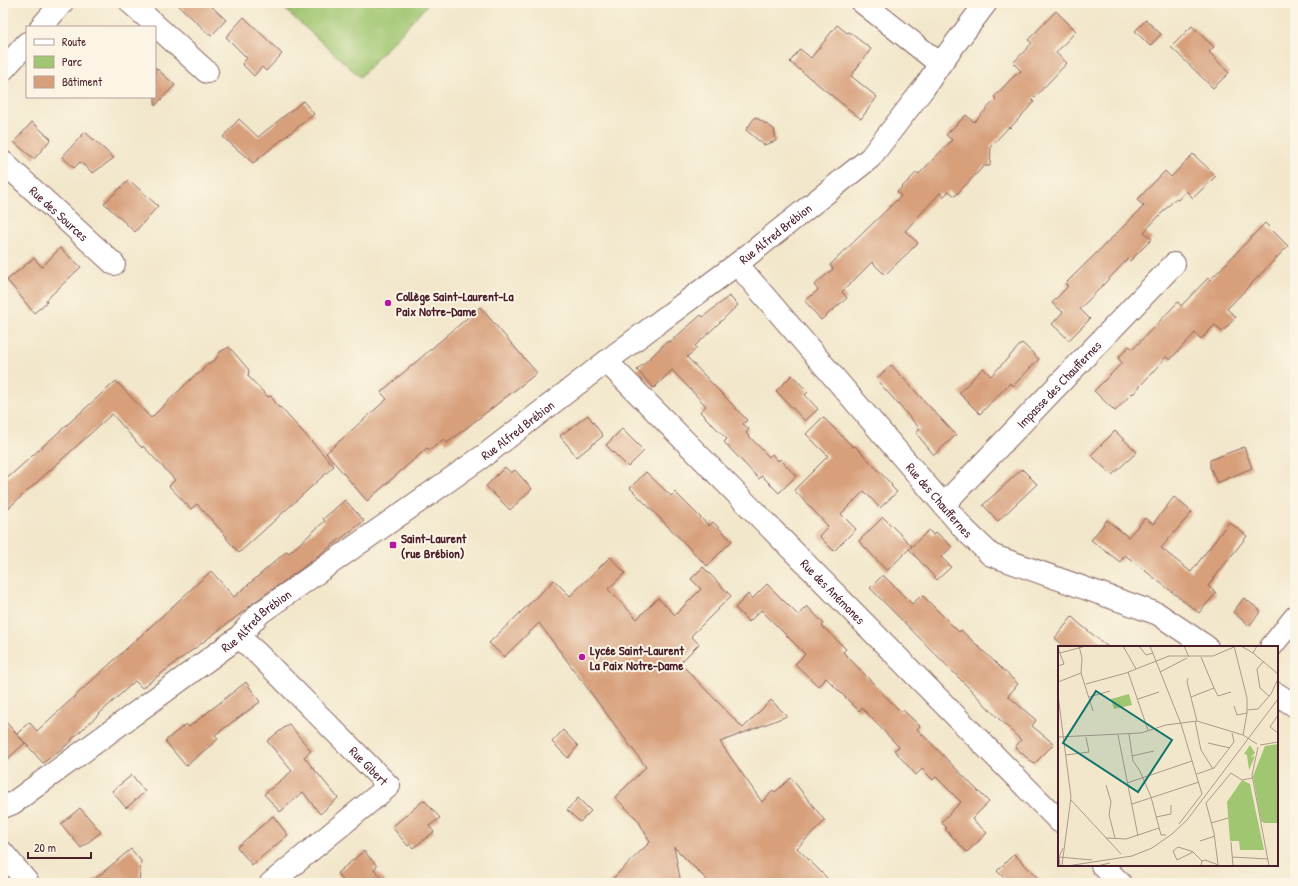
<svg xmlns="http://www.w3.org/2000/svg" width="1298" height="886" viewBox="0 0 1298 886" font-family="'Patrick Hand',sans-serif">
<rect width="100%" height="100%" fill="#fcf5e5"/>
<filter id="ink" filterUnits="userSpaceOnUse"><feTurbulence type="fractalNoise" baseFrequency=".025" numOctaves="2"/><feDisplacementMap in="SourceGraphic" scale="8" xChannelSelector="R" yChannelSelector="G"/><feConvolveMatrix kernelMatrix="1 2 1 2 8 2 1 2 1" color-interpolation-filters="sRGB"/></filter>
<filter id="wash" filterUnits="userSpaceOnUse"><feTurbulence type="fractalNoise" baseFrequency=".012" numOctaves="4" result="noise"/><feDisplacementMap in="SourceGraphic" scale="16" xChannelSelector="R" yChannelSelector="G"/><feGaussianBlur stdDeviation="0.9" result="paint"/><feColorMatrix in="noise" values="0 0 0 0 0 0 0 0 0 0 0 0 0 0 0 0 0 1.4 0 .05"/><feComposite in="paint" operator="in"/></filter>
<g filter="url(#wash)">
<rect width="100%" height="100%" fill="#f2e7cb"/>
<path fill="#a0c671" stroke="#75724e" d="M278,3H429L360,77Z"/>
<g id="blocks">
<path fill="#d79f7a" d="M176,3H208L226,20L211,36Z
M1056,11L1076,31L1056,53L1067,63L1032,100L1034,102L1010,128L1009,127L991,146L990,166H984L955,196L949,191L943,197L940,193L905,231L918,243L885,275L872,262L842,292L847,298L821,320L805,301L818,290L814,285L833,269L830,265L901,196L897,192L917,172L919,174L952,140L946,135L966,115L974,122L996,99L994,97L1013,77L1021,71L1013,63L1032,43L1028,40Z
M244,17L282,54L266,71L262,67L254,76L242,64L247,58L226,37Z
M1146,20L1161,34L1150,46L1135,31Z
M837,25L847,33L849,32L871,49L851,76L877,97L861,119L790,62L800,49L811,58Z
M1192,26L1214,47L1209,52L1229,73L1213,88L1171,47Z
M155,67L175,85L155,106Z
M303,101L314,114L253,163L223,137L239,119L258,137Z
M755,117L774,129L776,141L764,145L746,130Z
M32,122L51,139L34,159L14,142Z
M85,132L114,158L93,173L80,162L74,168L62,157Z
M1193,154L1216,176L1193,198L1186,191L1178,200L1175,199L1144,232L1152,239L1130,261L1128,259L1080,309L1090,319L1069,340L1052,324L1063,312L1052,303L1068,286L1065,284L1144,206L1137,200L1165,171L1171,177Z
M129,180L158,206L135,232L104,203Z
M1265,223L1288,246L1227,309L1236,317L1222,332L1215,325L1201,339L1195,333L1170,360L1166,357L1133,394L1132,393L1115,411L1094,391L1122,363L1118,358L1129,346L1133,349L1178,302L1181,306L1208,278L1210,280Z
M60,248L81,267L46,300L47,302L34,313L7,280L34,258L42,267Z
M729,296L738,305L695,346L697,348L687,357L747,420L743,424L749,429L746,433L769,457L772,454L778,461L780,459L796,476L779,493L762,476L759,479L724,442L727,439L700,412L706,406L672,370L654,388L637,370L668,341L670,342L701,315L703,317Z
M480,307L537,373L447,443L444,439L430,450L427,448L367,501L326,453L387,399L381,392Z
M1022,343L1039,359L1013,386L1010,383L980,414L959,393L983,368L991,376Z
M229,347L249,370L248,376L268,397L271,396L279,408L280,407L334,466L239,553L226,538L227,537L197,504L191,509L169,486L175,480L143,446L142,448L112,414L3,513V482L116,381L151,418L193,377L201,372L207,364L215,360L220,352Z
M891,365L956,435L934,455L916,433L920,429L876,379Z
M792,375L808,392L805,395L818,409L805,421L776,391Z
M588,415L603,436L577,457L560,436Z
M823,417L853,447L855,446L892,485L891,486L897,492L880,508L864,491L841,514L856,529L834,551L819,536L828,526L794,490L828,456L806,434Z
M622,429L644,451L628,467L606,445Z
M1115,431L1137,452L1112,475L1091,455Z
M1244,447L1252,468L1217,483L1210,467V460Z
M505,467L511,473L515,470L532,489L510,510L486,486Z
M1022,469L1037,484L998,521L983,505Z
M646,472L671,496L675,492L709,526L713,522L732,541L707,566L630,488Z
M1174,497L1192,512L1161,548L1191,572L1229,522L1247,536L1208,586L1216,593L1199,613L1125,555L1120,562L1091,540L1107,520L1128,537L1145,518L1153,524Z
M345,500L364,521L289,578L253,603L247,609L142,688L135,681L72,739V741L43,763L17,734L29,722L37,731L211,571L234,597L287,551L289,553L325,521L323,519Z
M883,517L912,546L887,571L859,541Z
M929,530L933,535L936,532L952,547L941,557L951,567L937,580L909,549Z
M610,557L625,573L608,589L637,619L658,598L675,615L701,589L691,579L703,567L731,596L691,636L699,644L680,663L743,728L771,700L787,716L720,742L762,802L773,790L775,792L791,778L825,821L797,848L832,883H710L674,847L681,883H608L650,842L638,820L615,797L646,767L539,623L504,657L489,643L554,580L570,596Z
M883,575L912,604L922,595L959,632L961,630L1018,684L1008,696L1036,720L1032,726L1054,744L1034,764L1015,747L1021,740L998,718L967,686L870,588Z
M767,584L798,615L807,606L824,624L822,626L846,649L843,652L901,712L903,710L920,726L917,729L989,802L972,819L987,833L967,852L945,829L947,828L941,822L961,802L936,777L933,780L922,769L916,775L894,750L899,747L862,708L859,711L826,678L818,686L795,664L805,654L761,610L749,622L735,608L748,594L752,599Z
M1244,598L1261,611L1249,626L1233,612Z
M1072,617L1081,625L1108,647H1065L1055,638Z
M246,682L260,702L215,735L218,739L186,766L165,741L186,724L189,727Z
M3,719L25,743L3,763Z
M289,724L311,751L304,757L338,798L320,814L303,792L280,812L264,794L292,771L267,741Z
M563,730L578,746L568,758L552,742Z
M132,775L145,792L126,808L112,791Z
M578,798L591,811L580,822L567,810Z
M424,800L440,818L429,826L434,832L413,848L410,844L408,846L392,827Z
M80,808L101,832L81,848L61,824Z
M273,816L288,835L252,865L237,847Z
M131,849L141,861L139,883H90Z
M364,851L377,866L374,869L386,883H345L337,873Z
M1014,854L1043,883H1009L997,871Z"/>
</g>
</g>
<g filter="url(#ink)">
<use href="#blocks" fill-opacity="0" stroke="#856563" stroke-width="1"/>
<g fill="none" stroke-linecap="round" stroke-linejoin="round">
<defs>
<g id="minor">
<path d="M131,3L207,72"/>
<path d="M863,3L940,64"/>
<path d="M41,27L62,3"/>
<path d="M3,70L27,43"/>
<path id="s1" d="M3,162L114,264"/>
<path id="s2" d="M737,264L965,530L991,555L1158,614L1207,647"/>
<path id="s3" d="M607,362L1059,821"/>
<path id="s4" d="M944,504L1174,264"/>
<path id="s5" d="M239,637L257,653L389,786L271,883"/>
<path d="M1271,647L1295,617"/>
<path d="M1277,694L1295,706"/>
<path id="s6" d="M3,807L13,803L239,637L260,613L489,452L616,354L737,264L870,158L924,88L940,64L986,3"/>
<path d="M3,853L28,883"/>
<path d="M1102,865L1120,883"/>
</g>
</defs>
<use href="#minor" stroke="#856563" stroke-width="24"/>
<use href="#minor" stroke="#fff" stroke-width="22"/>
</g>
</g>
<g fill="#b5179e" stroke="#fcf5e5" stroke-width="1.5">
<circle cx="388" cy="303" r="4"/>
<rect x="389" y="541" width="8" height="8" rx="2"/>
<circle cx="582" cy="657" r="4"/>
</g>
<g text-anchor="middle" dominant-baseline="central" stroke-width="4" stroke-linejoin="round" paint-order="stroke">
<g font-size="13" fill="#4a1f2b" stroke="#fcf5e5">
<text stroke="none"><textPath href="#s1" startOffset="76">Rue des Sources</textPath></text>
<text stroke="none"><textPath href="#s6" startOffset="963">Rue Alfred Brébion</textPath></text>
<text stroke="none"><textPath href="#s4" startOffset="166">Impasse des Chauffernes</textPath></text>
<text stroke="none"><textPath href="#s6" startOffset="639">Rue Alfred Brébion</textPath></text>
<text stroke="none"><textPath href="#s2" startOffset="311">Rue des Chauffernes</textPath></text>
<text stroke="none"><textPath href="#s3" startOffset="322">Rue des Anémones</textPath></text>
<text stroke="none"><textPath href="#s6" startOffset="315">Rue Alfred Brébion</textPath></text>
<text stroke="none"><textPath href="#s5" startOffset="183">Rue Gibert</textPath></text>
</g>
<g font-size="13" font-weight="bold" fill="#4a1f2b" stroke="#fcf5e5" text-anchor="start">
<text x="396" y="296">Collège Saint-Laurent-La<tspan x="396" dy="15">Paix Notre-Dame</tspan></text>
<text x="401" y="538">Saint-Laurent<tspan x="401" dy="15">(rue Brébion)</tspan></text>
<text x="590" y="650">Lycée Saint-Laurent<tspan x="590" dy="15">La Paix Notre-Dame</tspan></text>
</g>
</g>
<g transform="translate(1058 646)">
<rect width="220" height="220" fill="#f2e7cb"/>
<path d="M71,48L74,59L56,63L53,53ZM220,98V177H206L203,175L195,130L207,100ZM192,99L197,107L193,111L197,110L191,124L189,109L186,108ZM184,134L192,138L206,204H182L181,195H172L169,156Z" fill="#a0c671"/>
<path fill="none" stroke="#af978b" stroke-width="1" d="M65,0L78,23M81,0L88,9L95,7M92,0L123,78L144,148L121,178M126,0L131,11M176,0L189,52V67L185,89M183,0L195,7M199,0L195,7L220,28M0,2L6,18L0,20M2,7L28,0M206,15L199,23L202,42L211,50M70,26L90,84M102,26L129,12M23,27L35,65M130,32L129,36L139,75M0,36L23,27L24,12L21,0M28,38L68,27L111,10H155L176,1M156,42L160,50L173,46M0,49L13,151L4,219M31,51L52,45M133,51L156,42L143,11M80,53L101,46M176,60L179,69L189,67M189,64L200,63L213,48L220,33M220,69L212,81L220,87M137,75L143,104L155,123M71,88L75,115L82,125L93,151L103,189H108M60,89L80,190M0,91L83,87L108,79L139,75L185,89L199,98M150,97L172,102M202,99L220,96M200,101L194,129L211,220M8,109L31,106L28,91M74,110L96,105M139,128L156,122L176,96L174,87M69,137L134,115M48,139L53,156L51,169L57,192M13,154L63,208M74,158L141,136M98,171L113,168V159M153,177L170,172M48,192L68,193L101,182M142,195L157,190M173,196L175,220M135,206L119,214L115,205L120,201L133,205L135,206L144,215M1,211L34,214M174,211L210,213M160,218L156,187L148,157L173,127L184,134L194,132M2,220L1,211L5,202M9,220L74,210L94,202L114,188L129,174L220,53M39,220L52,217M143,220L144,215L147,214L163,220"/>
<path fill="#0f766e" fill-opacity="0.15" stroke="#0f766e" stroke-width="2" d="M38,45L114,94L80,146L5,97Z"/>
<rect width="220" height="220" fill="none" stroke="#4a1f2b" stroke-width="2"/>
</g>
<rect width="1298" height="886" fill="none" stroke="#fcf5e5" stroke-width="16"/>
<rect x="26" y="26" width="130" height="72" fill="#fcf5e5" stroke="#b59f9b"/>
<rect x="34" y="39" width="20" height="6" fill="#ffffff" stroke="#b59f9b"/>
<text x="62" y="46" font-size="12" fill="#4a1f2b">Route</text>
<rect x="34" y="56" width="20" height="12" fill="#a0c671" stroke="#b59f9b"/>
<text x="62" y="66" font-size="12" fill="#4a1f2b">Parc</text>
<rect x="34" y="76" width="20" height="12" fill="#d79f7a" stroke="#b59f9b"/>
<text x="62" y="86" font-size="12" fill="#4a1f2b">Bâtiment</text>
<path d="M28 852v6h63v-6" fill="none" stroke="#4a1f2b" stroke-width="2"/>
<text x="34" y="852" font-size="12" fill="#4a1f2b" stroke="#fcf5e5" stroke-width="3" paint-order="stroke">20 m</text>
</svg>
